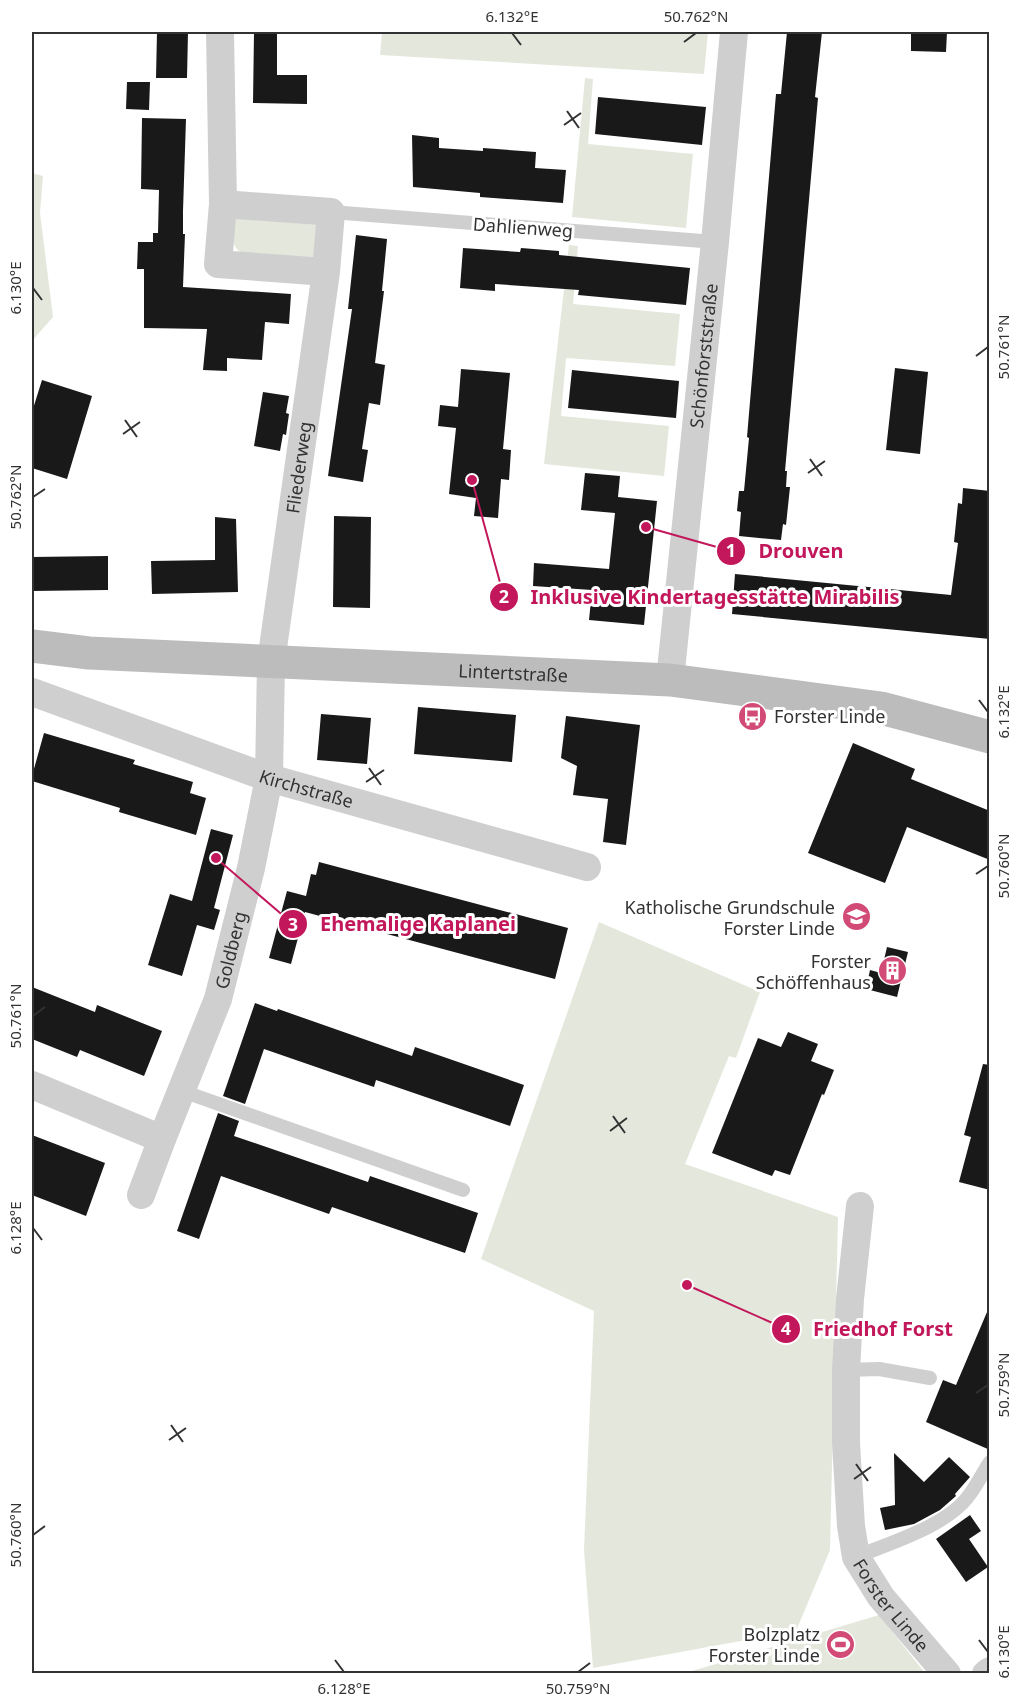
<svg xmlns="http://www.w3.org/2000/svg" width="1021" height="1705" viewBox="0 0 1021 1705" font-family="'Noto Sans',sans-serif">
<rect width="100%" height="100%" fill="#fff"/>
<path fill="#e4e8dc" d="M382,32H708L704,74L380,55Z
M585,78L593,79L588,144L693,154L686,228L572,217Z
M32,173L43,176L40,213L53,317L32,341Z
M238,218L316,225L319,231L315,257L245,255C230,247 233,238 233,222Z
M569,245L578,246L573,304L680,314L675,366L566,358L561,416L669,426L664,476L544,464Z
M599,922L760,992L736,1058L729,1056L685,1164L838,1217L830,1550L796,1631L593,1668L584,1550L594,1311L481,1259Z
M879,1615L925,1673L682,1674Z"/>
<path fill="#191919" d="M157,32H188L187,78H156Z
M254,32H277V75H307V104L253,103Z
M787,32H822L815,97L818,98L785,471H787L786,487H790L786,525L783,524L781,540L739,536L741,512L737,511L739,491H744L749,438L747,437L776,94H781Z
M911,32H947L946,52L911,51Z
M127,82H150L149,110L126,109Z
M598,97L706,107L702,145L595,134Z
M142,118L186,119L183,211V234H185L183,287L291,294L289,324L265,322L262,360L227,358V371L203,370L207,329L144,328V269H137L138,242H153V233H158L159,190L141,189Z
M412,135L439,138V148L483,151V148L536,152L535,168L566,170L563,203L480,197V193L413,187Z
M356,235L387,239L382,291H384L375,363L385,365L380,405L369,403L362,449L368,450L363,482L328,476L352,309H348Z
M463,248L520,252L521,248L559,251V255L690,268L686,305L578,295L579,290L495,284V291L460,288Z
M895,368L928,372L920,454L886,450Z
M461,369L510,373L503,449L511,450L509,480L501,479L498,518L474,516L476,498L449,494L456,428L438,426L440,405L458,407Z
M572,370L679,381L676,418L568,408Z
M42,380L92,396L67,479L32,468V412Z
M263,392L289,396L286,413L289,414L286,435L283,434L280,451L254,446Z
M585,473L620,476L618,497L657,501L644,625L589,620L592,590L533,586L534,563L609,569L615,513L581,510Z
M963,488L990,491V639L732,614L735,574L951,595L958,543L954,542L958,503L962,504Z
M334,516L371,517L370,608L333,607Z
M215,517L236,519L238,592L152,594L151,561L215,560Z
M108,556V590L32,591V557Z
M418,707L516,715L512,762L414,754Z
M321,714L371,718L367,764L317,760Z
M566,716L640,725L626,845L603,842L608,799L573,795L577,766L561,758Z
M44,733L135,760L133,764L193,782L190,793L206,798L196,835L119,812L120,808L32,781V776Z
M853,743L915,769L911,779L990,811V860L907,827L885,883L808,853Z
M211,829L233,835L214,908L220,910L214,930L197,925L182,976L148,965L170,894L192,901Z
M319,862L568,928L555,979L305,912L291,964L269,958L287,891L306,896L311,874L316,875Z
M887,947L908,952L897,997L866,989L870,970L881,973Z
M32,987L95,1012L97,1005L162,1031L144,1076L80,1050L77,1057L32,1039Z
M255,1003L277,1011L278,1009L412,1056L415,1047L524,1085L510,1126L376,1080L374,1087L264,1049L245,1104L223,1096Z
M788,1032L818,1044L811,1061L834,1070L824,1095L822,1094L790,1175L775,1170L772,1176L712,1153L758,1038L781,1047Z
M983,1064L990,1065V1190L959,1182L971,1137L964,1135Z
M218,1113L239,1121L234,1136L368,1182L370,1176L478,1213L465,1253L332,1207L329,1214L221,1176L199,1239L177,1231Z
M32,1135L105,1163L86,1216L32,1195Z
M990,1305V1450L926,1422L943,1380L956,1385Z
M894,1453L924,1482L949,1457L970,1477L955,1494L956,1496L940,1510L914,1524L885,1530L880,1508L895,1505Z
M970,1515L981,1531L969,1539L988,1567L966,1582L936,1539Z"/>
<g fill="none" stroke-linecap="round" stroke-linejoin="round">
<path stroke="#cfcfcf" stroke-width="14" d="M331,212L715,242
M182,1091L463,1190
M846,1370L879,1369L930,1378
M856,1557C889,1543 944,1527 967,1498C976,1487 982,1474 990,1462"/>
<g stroke="#cfcfcf" stroke-width="28">
<path d="M220,32L223,204"/>
<path id="s1" d="M670,680L715,242L734,32"/>
<path id="s2" d="M32,692L269,778L587,867"/>
<path d="M32,1085L162,1139"/>
<path id="s3" d="M141,1195L162,1139L218,999L251,868L269,778L271,662L326,272L331,212L223,204L218,264L326,272"/>
<path id="s4" d="M860,1206L850,1299L846,1370V1443L851,1526L856,1557L881,1597L947,1674"/>
<path d="M986,1674L990,1671"/>
</g>
<path stroke="#bcbcbc" stroke-width="33" id="s5" d="M32,646L89,653L670,680L881,708L990,737"/>
</g>
<path fill="none" stroke="#323232" stroke-width="2" d="M512,33L521,45M684,42L696,33M567,111L579,128M564,125L581,113M33,288L42,300M976,356L988,347M125,420L137,437M123,434L140,422M810,459L822,476M808,473L825,461M33,497L45,489M979,700L988,712M369,768L381,785M366,782L384,770M976,874L988,866M33,1016L45,1007M613,1116L625,1133M610,1131L627,1118M33,1228L42,1240M976,1393L988,1385M171,1425L183,1442M169,1440L186,1428M856,1464L868,1481M854,1479L871,1467M33,1535L45,1526M979,1640L988,1652M335,1660L344,1672M578,1672L590,1663"/>
<defs>
<symbol id="bus-disc" viewBox="-11 -11 22 22"><circle r="9.5" fill="#d24b76" stroke="#fff"/><path d="M-5-6H5V4H4V6H2V4H-2V6H-4V4H-5ZM-3.5-4V0h7V-4ZM-3.5 1.2v1.5H-2V1.2ZM2 1.2v1.5H3.5V1.2Z" fill="#fff"/></symbol>
<symbol id="school-disc" viewBox="-11 -11 22 22"><circle r="9.5" fill="#d24b76" stroke="#fff"/><path d="M0-5L7-2L0 1L-7-2ZM-4 1L0 2.5L4 1V4Q0 6-4 4Z" fill="#fff"/></symbol>
<symbol id="building-disc" viewBox="-11 -11 22 22"><circle r="9.5" fill="#d24b76" stroke="#fff"/><path d="M-4-6H4V6H1V3H-1V6H-4ZM-2.5-4.3h1.7v1.8h-1.7ZM.8-4.3h1.7v1.8H.8ZM-2.5-1h1.7V.8h-1.7ZM.8-1h1.7V.8H.8Z" fill="#fff"/></symbol>
<symbol id="stadium-disc" viewBox="-11 -11 22 22"><circle r="9.5" fill="#d24b76" stroke="#fff"/><path d="M0-5a6.5 5 0 1 0 0 10a6.5 5 0 1 0 0-10ZM-3.5-1.8h7v3.6h-7Z" fill="#fff"/></symbol>
</defs>
<g fill-rule="evenodd">
<use href="#bus-disc" x="736" y="700" width="33" height="33"/>
<use href="#school-disc" x="840" y="900" width="33" height="33"/>
<use href="#building-disc" x="876" y="954" width="33" height="33"/>
<use href="#stadium-disc" x="824" y="1628" width="33" height="33"/>
</g>
<g text-anchor="middle" dominant-baseline="central" stroke-width="6" stroke-linejoin="round" paint-order="stroke">
<g font-size="18" fill="#323232" stroke="#fff">
<text transform="translate(523 227) rotate(4)">Dahlienweg</text>
<text stroke="none"><textPath href="#s1" startOffset="326">Schönforststraße</textPath></text>
<text stroke="none"><textPath href="#s3" startOffset="750">Fliederweg</textPath></text>
<text stroke="none"><textPath href="#s5" startOffset="482">Lintertstraße</textPath></text>
<text stroke="none"><textPath href="#s2" startOffset="291">Kirchstraße</textPath></text>
<text stroke="none"><textPath href="#s3" startOffset="261">Goldberg</textPath></text>
<text stroke="none"><textPath href="#s4" startOffset="412">Forster Linde</textPath></text>
</g>
<g font-size="18" fill="#323232" stroke="#fff" text-anchor="end">
<text x="774" y="716" text-anchor="start">Forster Linde</text>
<text x="835" y="907">Katholische Grundschule<tspan x="835" dy="21">Forster Linde</tspan></text>
<text x="871" y="961">Forster<tspan x="871" dy="21">Schöffenhaus</tspan></text>
<text x="820" y="1634">Bolzplatz<tspan x="820" dy="21">Forster Linde</tspan></text>
</g>
</g>
<path fill="none" stroke="#c2185b" stroke-width="2" d="M646 527L731 551M472 480L504 597M216 858L293 924M687 1285L786 1329"/>
<g fill="#c2185b" stroke="#fff" stroke-width="2">
<circle cx="646" cy="527" r="6"/>
<circle cx="472" cy="480" r="6"/>
<circle cx="216" cy="858" r="6"/>
<circle cx="687" cy="1285" r="6"/>
<circle cx="731" cy="551" r="15"/>
<circle cx="504" cy="597" r="15"/>
<circle cx="293" cy="924" r="15"/>
<circle cx="786" cy="1329" r="15"/>
</g>
<g font-size="18" text-anchor="middle" font-weight="bold" fill="#fff">
<text x="731" y="557">1</text>
<text x="504" y="603">2</text>
<text x="293" y="931">3</text>
<text x="786" y="1335">4</text>
</g>
<g font-size="20" text-anchor="middle" font-weight="bold" fill="#c2185b" stroke="#fff" stroke-width="6" stroke-linejoin="round" paint-order="stroke">
<text x="801" y="558">Drouven</text>
<text x="715" y="604">Inklusive Kindertagesstätte Mirabilis</text>
<text x="418" y="931">Ehemalige Kaplanei</text>
<text x="883" y="1336">Friedhof Forst</text>
</g>
<rect width="1021" height="1705" fill="none" stroke="#ffffff" stroke-width="66"/>
<rect x="33" y="33" width="955" height="1639" fill="none" stroke="#323232" stroke-width="2"/>
<g font-size="15" text-anchor="middle" fill="#323232">
<text x="512" y="22">6.132°E</text>
<text x="696" y="22">50.762°N</text>
<text transform="translate(16 288) rotate(-90)" y="5">6.130°E</text>
<text transform="translate(1004 347) rotate(-90)" y="5">50.761°N</text>
<text transform="translate(16 497) rotate(-90)" y="5">50.762°N</text>
<text transform="translate(1004 712) rotate(-90)" y="5">6.132°E</text>
<text transform="translate(1004 866) rotate(-90)" y="5">50.760°N</text>
<text transform="translate(16 1016) rotate(-90)" y="5">50.761°N</text>
<text transform="translate(16 1228) rotate(-90)" y="5">6.128°E</text>
<text transform="translate(1004 1385) rotate(-90)" y="5">50.759°N</text>
<text transform="translate(16 1535) rotate(-90)" y="5">50.760°N</text>
<text transform="translate(1004 1652) rotate(-90)" y="5">6.130°E</text>
<text x="344" y="1694">6.128°E</text>
<text x="578" y="1694">50.759°N</text>
</g>
</svg>
